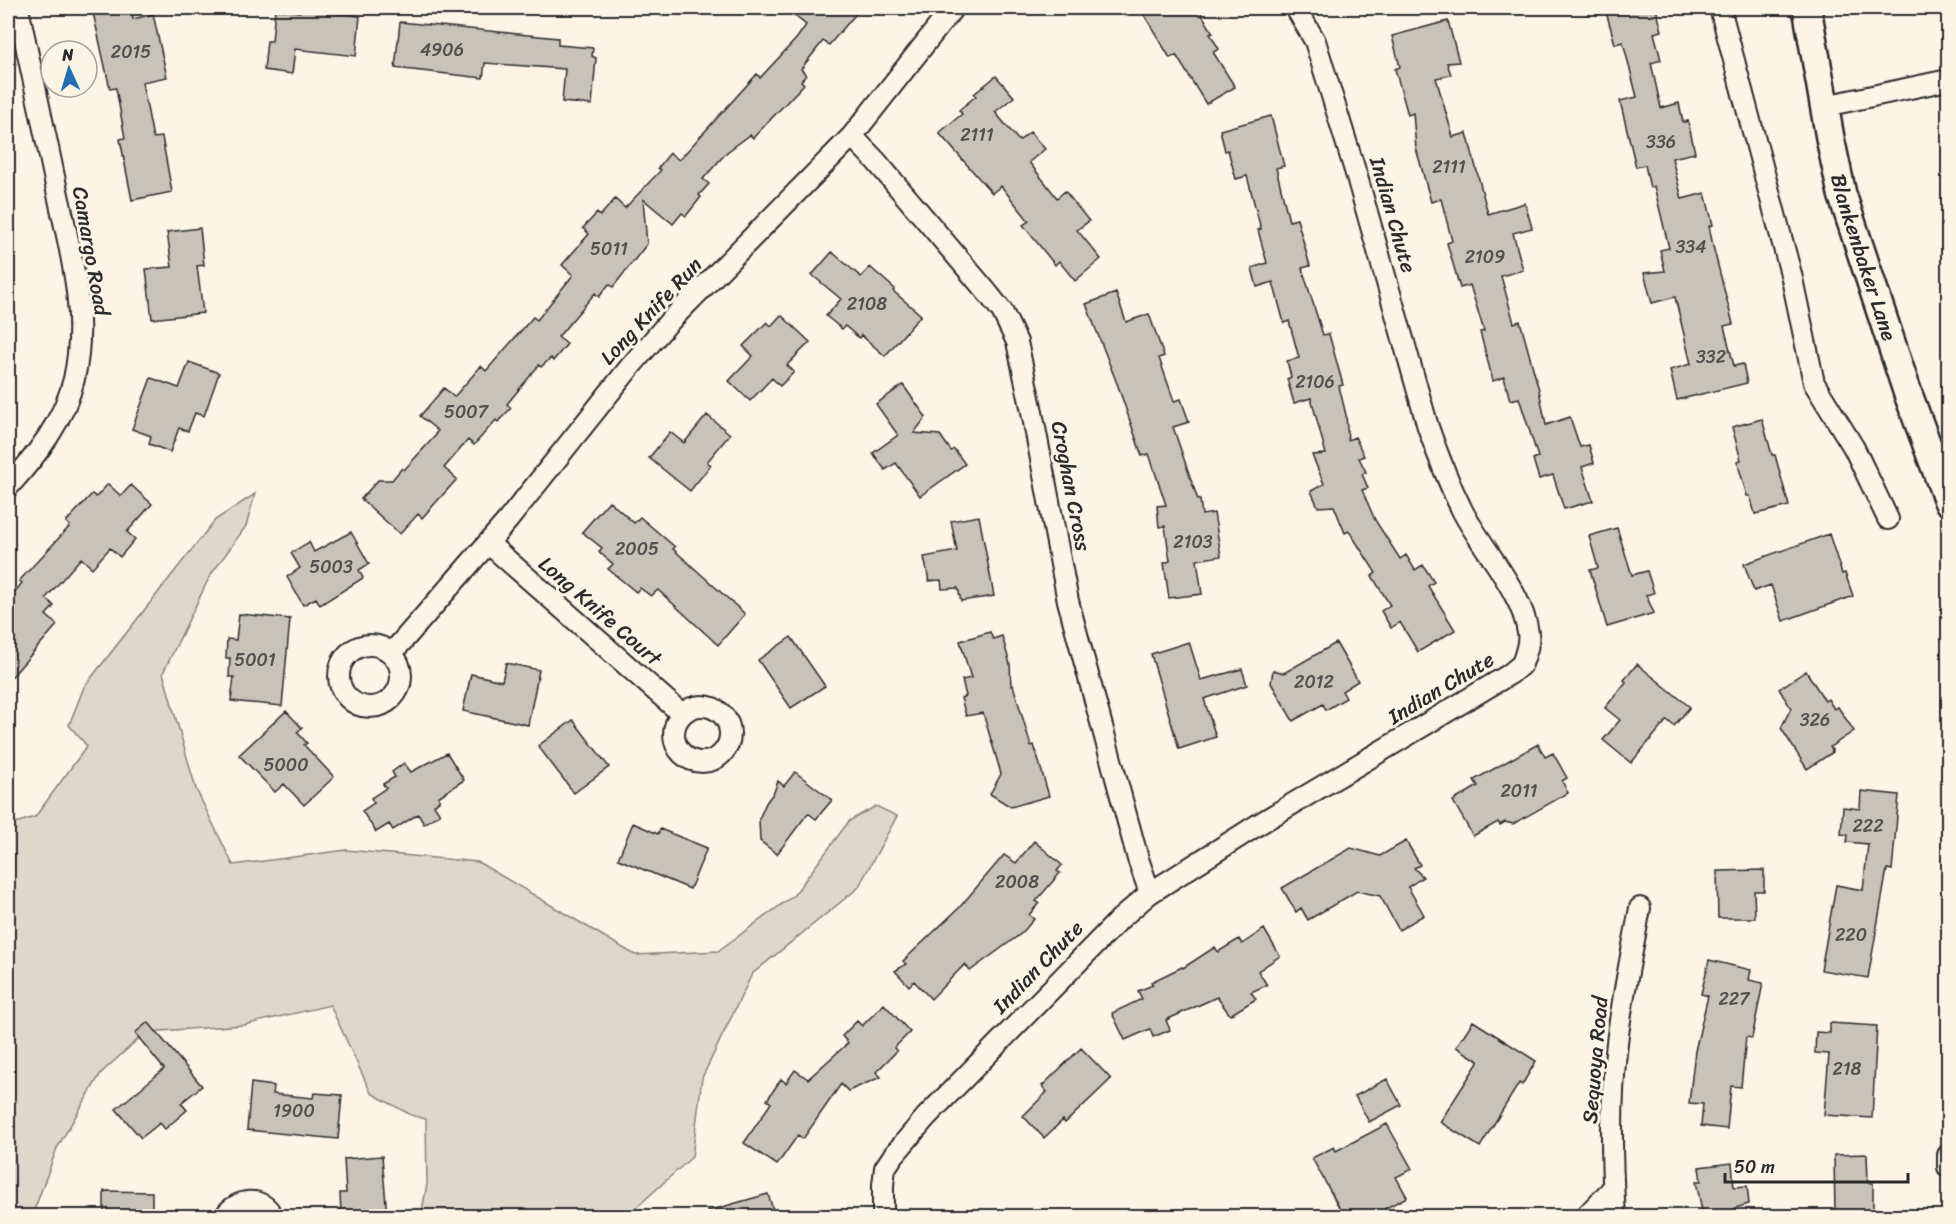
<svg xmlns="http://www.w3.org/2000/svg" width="1956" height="1224" viewBox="0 0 1956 1224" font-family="Sriracha,sans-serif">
<rect width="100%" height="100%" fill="#fcf5e5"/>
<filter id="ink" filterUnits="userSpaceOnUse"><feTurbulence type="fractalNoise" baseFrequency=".0167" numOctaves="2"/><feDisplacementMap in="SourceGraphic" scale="12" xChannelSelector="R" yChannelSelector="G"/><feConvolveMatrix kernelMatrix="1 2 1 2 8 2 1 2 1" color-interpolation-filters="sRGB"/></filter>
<g filter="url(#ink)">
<path fill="#ded8ca" stroke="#84827a" stroke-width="1.5" d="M255,494L246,526L210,576L163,673L196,789L233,865L346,850L478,862L635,955L718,951L794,895L849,821L876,806L897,816L858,888L752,974L702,1078L692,1157L627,1216H421L427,1184L426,1119L411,1115L371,1093L330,1005L244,1025L146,1032L101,1073L57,1148L32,1216H8V825L35,817L87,746L69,725L84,687L215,520Z"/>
<path fill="#c8c3b7" stroke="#2b2b2b" stroke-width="1.5" d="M92,8H131L133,19L153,14L167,77L142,82L153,138L162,137L172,192L132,200L120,139L125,138L116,88L110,89Z
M785,8H861L829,45L823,41L801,69L806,75L801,81L804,84L753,138L750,135L727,152L703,179L709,184L699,195L701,197L686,216L682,213L673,224L643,199L647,244L613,287L609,284L599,297L595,293L558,337L567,344L553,361L551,358L541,367L539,365L507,404L511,408L498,422L496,420L474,445L468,440L444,468L457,479L422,518L418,514L400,534L361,499L378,480H392L402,468L404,470L436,435L435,434L438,431L420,416L444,388L454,397L481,366L486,371L533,317L537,320L573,275L562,265L589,234L583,228L597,213L600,216L615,199L625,208L661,170L658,168L670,153L679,160L757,74L760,78L797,38L806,25Z
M1140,8H1198L1213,33L1210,34L1219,49L1213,52L1235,87L1206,104L1176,55L1170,58Z
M1605,8H1656L1662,31L1654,33L1661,60L1651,63L1661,108L1679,103L1683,122L1688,121L1695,153L1672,158L1682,199L1705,193L1713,225L1709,226L1713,246L1733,324L1724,326L1734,366L1743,364L1747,383L1677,400L1670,370L1691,364L1675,297L1652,303L1644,273L1665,271L1660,250L1669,248L1654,186L1650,188L1645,165L1636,167L1620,101L1637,97L1623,42L1615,44Z
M275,9L300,12V9L360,16L356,56L295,49L292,74L264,70L267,41H272Z
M1448,21L1459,62L1447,63L1451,75L1436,78L1453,137L1467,133L1488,214L1525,203L1532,228L1513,233L1523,270L1501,276L1514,323L1520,321L1539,390L1546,425L1570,417L1580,447L1589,445L1594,463L1582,467L1593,501L1564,509L1553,475L1539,479L1533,459L1538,457L1519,398L1510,400L1504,377L1493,381L1480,332L1484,331L1470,285L1460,288L1447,243L1452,241L1441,199L1431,202L1416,148L1413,113L1408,115L1395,69L1400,67L1392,36Z
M400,22L558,38V45L593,48L592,56L596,58L592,105L562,102L565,69L485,63L483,78L395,68Z
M996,76L1014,97L995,112L1019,141L1030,132L1036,139L1045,149L1029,162L1057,198L1065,191L1089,221L1077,230L1101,259L1075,281L1059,261L1055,265L1023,225L1029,221L1001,186L992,193L939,133L962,114L959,110L976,96L974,94Z
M1271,116L1284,166L1276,168L1289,221L1297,219L1310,266L1302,268L1323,335L1329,334L1343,385L1339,386L1346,415L1348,440L1355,437L1364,456L1359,458L1366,472L1362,474L1368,488L1362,490L1375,520L1400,559L1406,555L1415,570L1423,565L1434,582L1428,586L1455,630L1418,652L1400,622L1391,628L1381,611L1390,605L1372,576L1376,573L1349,531L1345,533L1334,506L1318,507L1311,491L1324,484L1312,455L1326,454L1311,398L1294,403L1287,379L1291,377L1287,361L1299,358L1289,321L1284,323L1273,282L1257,287L1252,268L1267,263L1258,230L1261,229L1247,176L1236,179L1228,150L1225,151L1220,130Z
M200,228L204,265L197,266L203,313L152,319L146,269L172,267L167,232Z
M832,252L861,277L870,267L895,289L893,291L921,315L885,356L861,335L859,338L845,326L842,329L826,316L841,299L812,275Z
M1116,293L1126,322L1149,314L1164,356L1159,358L1174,401L1181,399L1189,422L1173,427L1198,500H1200L1202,515L1214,513L1221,556L1197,560L1202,594L1169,598L1164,563L1170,561L1165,526L1159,527L1157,506L1166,505L1149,454L1142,456L1118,386L1086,304Z
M781,315L810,342L787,365L794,372L780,386L772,378L750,401L729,381L753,356L743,346L767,322L771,326Z
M189,362L219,373L204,416L195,413L188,431L179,428L170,452L149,444L151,436L132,429L151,378L179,388Z
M903,385L926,417L914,433L940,435L951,451L954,449L965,464L920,496L896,463L885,470L873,453L898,435L876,404Z
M707,415L730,434L707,462L711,465L690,491L649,458L670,432L684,443Z
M1762,419L1772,455H1775L1789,506L1755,514L1750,496H1747L1737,461L1741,460L1732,427Z
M108,484L121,496L131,485L152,504L127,532L135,539L120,557L110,548L92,568L81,558L46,598L54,606L46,615L57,625L8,681V600L22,583L19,581L70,526L66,522L92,494L96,497Z
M609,501L634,523L640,517L675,547L673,549L745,614L718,645L658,590L651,596L640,588L636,592L608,569L613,564L599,552L602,548L582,532Z
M979,516L994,596L961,601L958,588L942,589L941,580L929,581L924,557L957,551L951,521Z
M1617,528L1632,575L1647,571L1654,593L1646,595L1654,613L1607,627L1590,570L1598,568L1589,536Z
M351,532L369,564L359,570L363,578L320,605L316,598L303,605L287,577L300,568L291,553L309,542L314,552Z
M1829,534L1842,574L1845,573L1853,596L1783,621L1771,585L1754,591L1744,564Z
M239,614L290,619L282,706L231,701L234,677H229L230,658H226L227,639L236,640Z
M990,632L993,639L1002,636L1010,664L1011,686L1013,685L1031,746L1034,745L1049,796L1011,807L990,794L1001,774L995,753L983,713L966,716L961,698L966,696L962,680L971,678L960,641Z
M791,637L825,686L791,708L758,660Z
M1189,642L1201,680L1242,669L1247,685L1204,699L1216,737L1179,749L1151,654Z
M1336,643L1358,681L1342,691L1346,698L1326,710L1323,704L1293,721L1271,683L1273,670L1284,673Z
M506,663L539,670L528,725L463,711L471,674L502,681Z
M1637,664L1690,707L1674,726L1667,720L1631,763L1603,740L1620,720L1605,708L1626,682L1624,680Z
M1806,671L1825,701L1828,699L1834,709L1838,707L1854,731L1830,747L1833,752L1807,769L1781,728L1791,708L1779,689Z
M286,711L302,728L297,732L307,743L304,745L334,777L304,805L284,784L275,792L239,755Z
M573,720L609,767L574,793L538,746Z
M1538,744L1545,757L1553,753L1567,778L1562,781L1568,793L1513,824L1505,822L1500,825L1498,822L1473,836L1453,801L1478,786L1474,780Z
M447,753L464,780L438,797L440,800L434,805L440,814L424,824L418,814L393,830L389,824L376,832L362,811L374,803L371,798L386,788L383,784L395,777L392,772L404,763L411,772Z
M795,772L832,800L816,819L808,813L777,854L760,841L759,819L766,803L774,792L778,781L784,786Z
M1861,791L1899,795L1892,870L1887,869L1868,978L1821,970L1836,885L1863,890L1868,844L1847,842L1848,835L1841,834L1843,807L1860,809Z
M633,823L658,834L660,829L707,848L690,889L618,859Z
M1034,841L1062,865L1057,871L1060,873L1036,901L1039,903L1029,915L1034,919L1022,933L970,971L965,964L931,999L914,981L909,986L895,971L906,964L903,961L959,908L1004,855L1016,863Z
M1406,841L1420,865L1414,868L1423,877L1408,887L1424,915L1399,930L1380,896L1357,891L1308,920L1301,908L1296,912L1282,888L1351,848L1380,856Z
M1764,870V891H1754L1755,918H1718L1717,871Z
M1264,929L1280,956L1258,971L1267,985L1251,992L1256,999L1230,1015L1217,997L1166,1020L1170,1030L1153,1037L1150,1029L1125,1040L1112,1013L1142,999L1138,991L1153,985L1151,982L1182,967L1183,968L1215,947L1218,952L1239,939L1242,944Z
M1709,960L1751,970L1749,980L1763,983L1752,1038L1746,1037L1741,1087L1731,1086L1727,1129L1701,1126L1703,1104L1689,1103L1695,1051L1708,996L1701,994Z
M884,1004L910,1032L894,1048L897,1051L876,1072L881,1077L848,1091L841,1084L803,1139L798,1135L777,1165L744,1143L771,1103L767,1100L781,1079L786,1083L795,1070L808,1079L848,1043L842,1036L857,1021L862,1026Z
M1473,1021L1536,1061L1522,1085L1519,1083L1480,1147L1440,1122L1479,1061L1456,1047Z
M148,1022L202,1086L181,1103L187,1110L165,1129L160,1123L141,1138L116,1109L164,1069L135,1033Z
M1830,1023L1877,1026L1872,1118L1824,1115L1829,1054L1815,1053L1816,1032L1830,1033Z
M1081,1048L1111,1079L1065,1123L1063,1120L1044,1138L1023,1116L1047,1092L1042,1086Z
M1387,1079L1401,1105L1369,1122L1355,1096Z
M251,1083L274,1086L273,1094L313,1098L314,1093L342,1095L338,1139L247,1130Z
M1387,1124L1412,1169L1396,1177L1407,1197L1371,1216H1344L1312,1158L1334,1147L1336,1151Z
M1867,1154L1868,1183H1873V1216H1835L1834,1155Z
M382,1156L387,1216L341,1215L340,1193H346L344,1159Z
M1732,1163L1734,1187L1747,1186L1749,1204L1735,1208L1736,1216H1703L1696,1181H1701L1699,1167Z
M104,1191L152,1192V1213H142V1216H104Z
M768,1194L775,1216H709L708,1211Z"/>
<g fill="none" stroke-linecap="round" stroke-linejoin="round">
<defs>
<path id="street" d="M1720,8L1791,274L1814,383L1854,448L1888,519
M1825,106L1948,80
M852,136L876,161L986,291L1002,311L1017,342L1031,407L1068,601L1138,859L1150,893
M8,487C36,456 64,421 74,379C89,312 69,247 55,181C43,123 30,65 18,8
M488,543L682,714
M339 676a31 31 0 1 1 62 0a31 31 0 1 1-62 0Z
M392,653L508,520L630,367L668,323L852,136L953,8
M674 734a28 28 0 1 1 56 0a28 28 0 1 1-56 0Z
M1948,1155V1167
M225,1216C236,1199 263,1195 272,1216
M883,1216V1185L885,1168L893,1156L926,1117L1120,919L1150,893L1259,824L1510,674L1522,664C1525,655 1530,643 1528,633C1523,593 1482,548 1463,512C1449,484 1438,456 1428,427L1357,177L1315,41L1296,8
M1586,1216L1613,1188
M1615,1216C1611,1159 1610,1101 1617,1043C1622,998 1632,953 1640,908"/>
<g id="secondary">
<path id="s1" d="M1807,8L1830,138L1842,194L1908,394L1948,501"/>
</g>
</defs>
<use href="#street" stroke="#2b2b2b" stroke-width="24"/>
<use href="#secondary" stroke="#2b2b2b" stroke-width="32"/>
<use href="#street" stroke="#fcf5e5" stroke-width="20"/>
<use href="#secondary" stroke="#fcf5e5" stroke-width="27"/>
</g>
</g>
<g text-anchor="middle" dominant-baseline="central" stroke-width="6" stroke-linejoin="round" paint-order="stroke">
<g font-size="18" fill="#52514e">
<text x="442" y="50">4906</text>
<text x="131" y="52">2015</text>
<text x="977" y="135">2111</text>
<text x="1661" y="142">336</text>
<text x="1449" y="167">2111</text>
<text x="1691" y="247">334</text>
<text x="609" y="249">5011</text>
<text x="1485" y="257">2109</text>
<text x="867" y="304">2108</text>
<text x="1711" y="357">332</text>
<text x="1315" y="382">2106</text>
<text x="466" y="412">5007</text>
<text x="1193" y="542">2103</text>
<text x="637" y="549">2005</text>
<text x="331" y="567">5003</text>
<text x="255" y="660">5001</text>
<text x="1314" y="682">2012</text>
<text x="1815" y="720">326</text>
<text x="286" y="765">5000</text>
<text x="1519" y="791">2011</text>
<text x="1868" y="826">222</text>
<text x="1017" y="882">2008</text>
<text x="1851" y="935">220</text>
<text x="1734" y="999">227</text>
<text x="1847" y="1069">218</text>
<text x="294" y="1111">1900</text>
</g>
<g font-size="21" fill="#2b2b2b" stroke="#fcf5e5">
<text transform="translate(1393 215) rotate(74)">Indian Chute</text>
<text transform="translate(91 251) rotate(80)">Camargo Road</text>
<text stroke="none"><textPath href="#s1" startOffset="256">Blankenbaker Lane</textPath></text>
<text transform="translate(651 311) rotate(-47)">Long Knife Run</text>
<text transform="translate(1071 486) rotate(79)">Croghan Cross</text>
<text transform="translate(600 611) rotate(41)">Long Knife Court</text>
<text transform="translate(1441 688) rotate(-31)">Indian Chute</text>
<text transform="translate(1038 967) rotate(-46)">Indian Chute</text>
<text transform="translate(1595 1060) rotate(-85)">Sequoya Road</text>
</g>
</g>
<rect width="1956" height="1224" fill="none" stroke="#fcf5e5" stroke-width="30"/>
<rect x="15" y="15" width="1926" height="1194" fill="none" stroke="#2b2b2b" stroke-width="2" filter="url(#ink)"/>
<g transform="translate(69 69) rotate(356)"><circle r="28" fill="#fcf5e5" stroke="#a8a49b" stroke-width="1.5"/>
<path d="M0-4.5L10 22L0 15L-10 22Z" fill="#1f6fb2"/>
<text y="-9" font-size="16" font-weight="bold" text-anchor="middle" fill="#2b2b2b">N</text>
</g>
<path d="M1725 1173v9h183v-9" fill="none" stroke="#2b2b2b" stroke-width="3"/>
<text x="1734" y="1173" font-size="18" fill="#2b2b2b" stroke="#fcf5e5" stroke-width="4.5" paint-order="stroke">50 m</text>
</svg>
